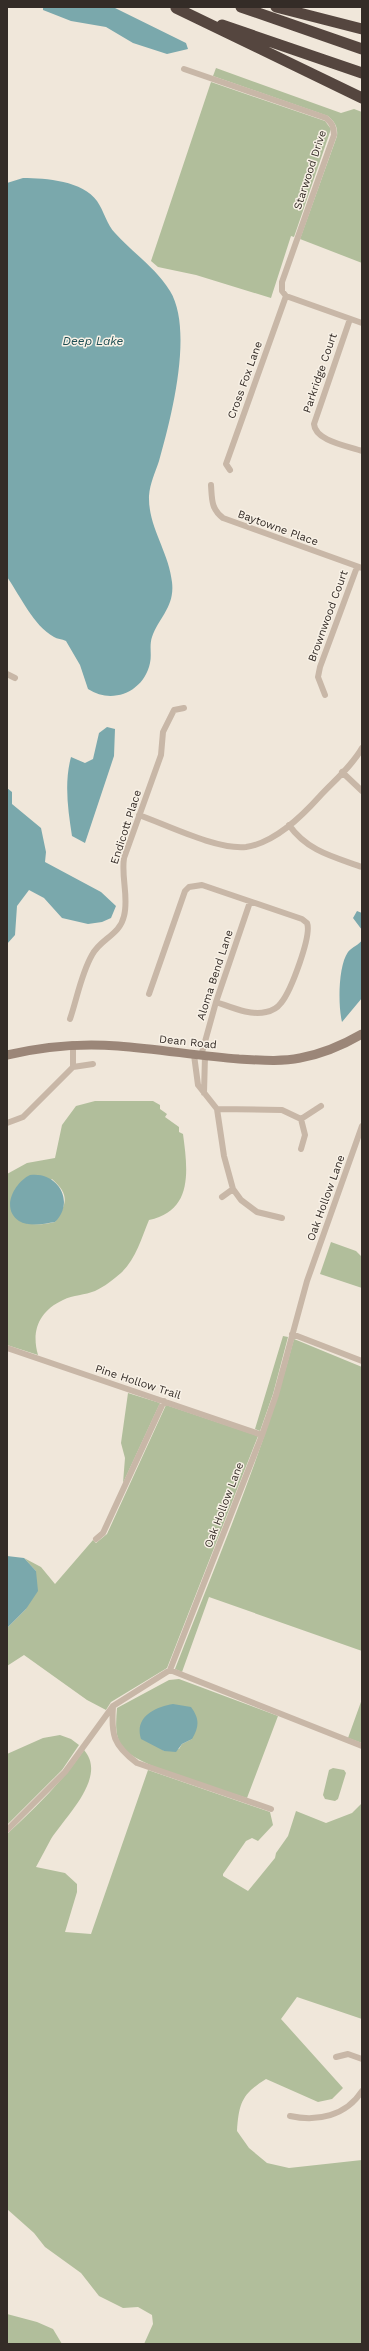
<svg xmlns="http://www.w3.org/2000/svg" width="369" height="2351" viewBox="0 0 369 2351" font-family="'Work Sans',sans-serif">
<rect width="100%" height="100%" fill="#f0e7da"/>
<path fill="#b1be9b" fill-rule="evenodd" d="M216,68L341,113L354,109L362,112V263L300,239L337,136C338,127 335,122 328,116L213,76Z
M211,82L325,121L331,129L294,237L291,236L271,298L196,275L158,267L151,261Z
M95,1101H153L160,1105V1109L167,1114L165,1117L179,1127V1132L183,1134C188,1171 193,1211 149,1220C141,1239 136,1259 121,1273C114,1279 104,1287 95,1291C85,1295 73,1295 63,1300C39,1311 31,1331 38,1355L7,1345V1174L27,1163L55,1158L62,1125L76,1106ZM52,1179C70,1195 67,1203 55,1222C33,1227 14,1226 11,1200Z
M331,1242L356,1251L362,1257V1288L320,1274Z
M283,1336L288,1337L273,1394L260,1431L255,1429Z
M294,1339L362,1367V1651L209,1597L182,1672L175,1669C217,1560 264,1452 294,1339Z
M128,1393L160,1403L123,1483L125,1458L121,1443Z
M166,1405L258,1436L167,1668L111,1702L106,1710L87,1700L24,1655L7,1666V1628L26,1609L36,1571L24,1558L41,1567L55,1584L93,1540L96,1543L107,1534Z
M179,1679L278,1716L247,1798C220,1789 140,1767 124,1749C114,1738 116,1722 117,1708L169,1680ZM192,1739L182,1744L179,1749L164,1751L160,1747Z
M362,1699V1743L348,1738Z
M60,1735L71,1739L79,1745L62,1770L7,1825V1754L43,1738Z
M84,1750C108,1777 65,1817 51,1839C46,1848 41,1858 36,1867L65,1873L77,1884V1892L65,1932L91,1934L148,1770L270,1812L273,1825L258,1841L252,1838L246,1841L223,1874V1876L248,1891L275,1858L276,1853L288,1836L296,1811L326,1823L352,1813L362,1803V2019L297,1997L281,2019L343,2088L332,2099L318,2102L266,2079C242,2094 239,2103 237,2131L249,2148L267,2163L289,2168L362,2160L361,2344H144L153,2324L152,2315L138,2307L123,2308L99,2296L81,2273L45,2247L34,2233L7,2209V1834C35,1808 62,1782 84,1750Z
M333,1768L344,1770L346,1773L338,1799L335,1801L325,1799L323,1795L329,1770Z
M7,2314L37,2322L53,2329L62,2344H7Z"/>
<path fill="#7aa8ac" d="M43,7H113L186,43L188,49L167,54L133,43L106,27L71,21L43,10Z
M23,178C46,178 83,181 97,201C104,211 107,225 115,233C133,253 156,268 170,291C194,330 171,419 159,461C155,473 150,483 149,496C148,527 169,552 172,582C175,607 159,617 152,637C149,646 152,654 150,663C144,692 112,705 88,689L80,665L66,641C62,639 57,639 54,637C33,625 21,597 7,577V183Z
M107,727L115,729L114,756L85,843L72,836C68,810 64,783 71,757L85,763L93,759L99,733Z
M7,788L12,792V804L41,828L46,852L45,862L101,892L116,906L111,918L102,922L88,924L62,918L44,898L29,890L17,906L15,935L7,944Z
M357,911L362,913V930L353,918Z
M362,940V998L342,1022C338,1006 338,966 348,952C352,947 359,945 362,940Z
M30,1175C57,1171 76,1201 55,1222C44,1224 29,1227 19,1221C0,1208 15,1182 30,1175Z
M7,1556L24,1558L36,1571L38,1591L26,1609L7,1628Z
M173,1704L191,1707C200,1719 199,1727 192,1739L182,1744L176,1752L164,1751L141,1739C134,1717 155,1707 173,1704Z"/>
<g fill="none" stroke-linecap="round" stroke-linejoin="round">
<path stroke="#c8b7a7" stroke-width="6" d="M184,69L326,118C332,123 334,127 334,135L282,282V291L286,296L362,323
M350,319L314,424C315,441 348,446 362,451
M230,470L226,464L286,296
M211,485C212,499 211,509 223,518L362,568
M7,674L15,678
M325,695L318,677L320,667L357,567
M342,772L362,791
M139,815C167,825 217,850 246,847C275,843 302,816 320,796C334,781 352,766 362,748
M289,825C307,851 334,857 362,867
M149,994L185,891L189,887L202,885L302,919L307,923C312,935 291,991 281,1003C278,1007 272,1011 266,1012C250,1016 231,1007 216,1002
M70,1019C77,999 81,974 92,955C100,939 120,935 124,916C129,897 121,878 124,858L161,755L163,732L174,710L184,708
M194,1055L198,1085L217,1109L224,1156L233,1189L241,1200L257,1212L282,1218
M201,1056L216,1002L250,902
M73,1067L93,1064
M204,1093L205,1056
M217,1109L282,1110L301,1119L305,1135L301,1149
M301,1119L321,1106
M7,1123L23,1117L73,1067V1044
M222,1197L233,1189
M292,1334L362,1361
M7,1348L262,1435
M96,1539L103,1533L164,1401
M170,1670L362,1746
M113,1706C111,1735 113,1745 137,1763L271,1809
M7,1830L65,1772L113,1706L170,1670L262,1435L276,1395L307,1281L362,1126
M336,2057L348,2054L362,2059
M290,2116C317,2122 346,2116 362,2091"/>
<path stroke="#9b8678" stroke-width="9" d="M7,1055C45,1046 80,1043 118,1046C159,1049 199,1056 239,1059C259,1060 281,1062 300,1058C322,1054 343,1045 362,1034"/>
<path stroke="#55463f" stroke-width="11" d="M241,7L362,49
M276,7L362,29
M176,8L362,98
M222,25L362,73"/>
</g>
<g text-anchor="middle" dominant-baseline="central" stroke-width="3" stroke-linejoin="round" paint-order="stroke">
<g font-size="11" fill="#342c27" stroke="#f8f1e6">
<text transform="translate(310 170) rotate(-72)">Starwood Drive</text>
<text transform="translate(320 373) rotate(-71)">Parkridge Court</text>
<text transform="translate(245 380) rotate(-70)">Cross Fox Lane</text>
<text transform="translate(278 528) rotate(20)">Baytowne Place</text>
<text transform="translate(328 616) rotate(-70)">Brownwood Court</text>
<text transform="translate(126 827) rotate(-72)">Endicott Place</text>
<text transform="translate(215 975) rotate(-72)">Aloma Bend Lane</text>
<text transform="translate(188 1042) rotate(6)">Dean Road</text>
<text transform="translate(326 1198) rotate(-70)">Oak Hollow Lane</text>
<text transform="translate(138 1382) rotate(18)">Pine Hollow Trail</text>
<text transform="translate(224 1505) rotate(-69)">Oak Hollow Lane</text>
</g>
<g font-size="12" font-style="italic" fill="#1f4f54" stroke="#f8f1e6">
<text x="93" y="341">Deep Lake</text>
</g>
</g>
<rect width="369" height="2351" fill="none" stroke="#342c27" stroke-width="16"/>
</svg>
